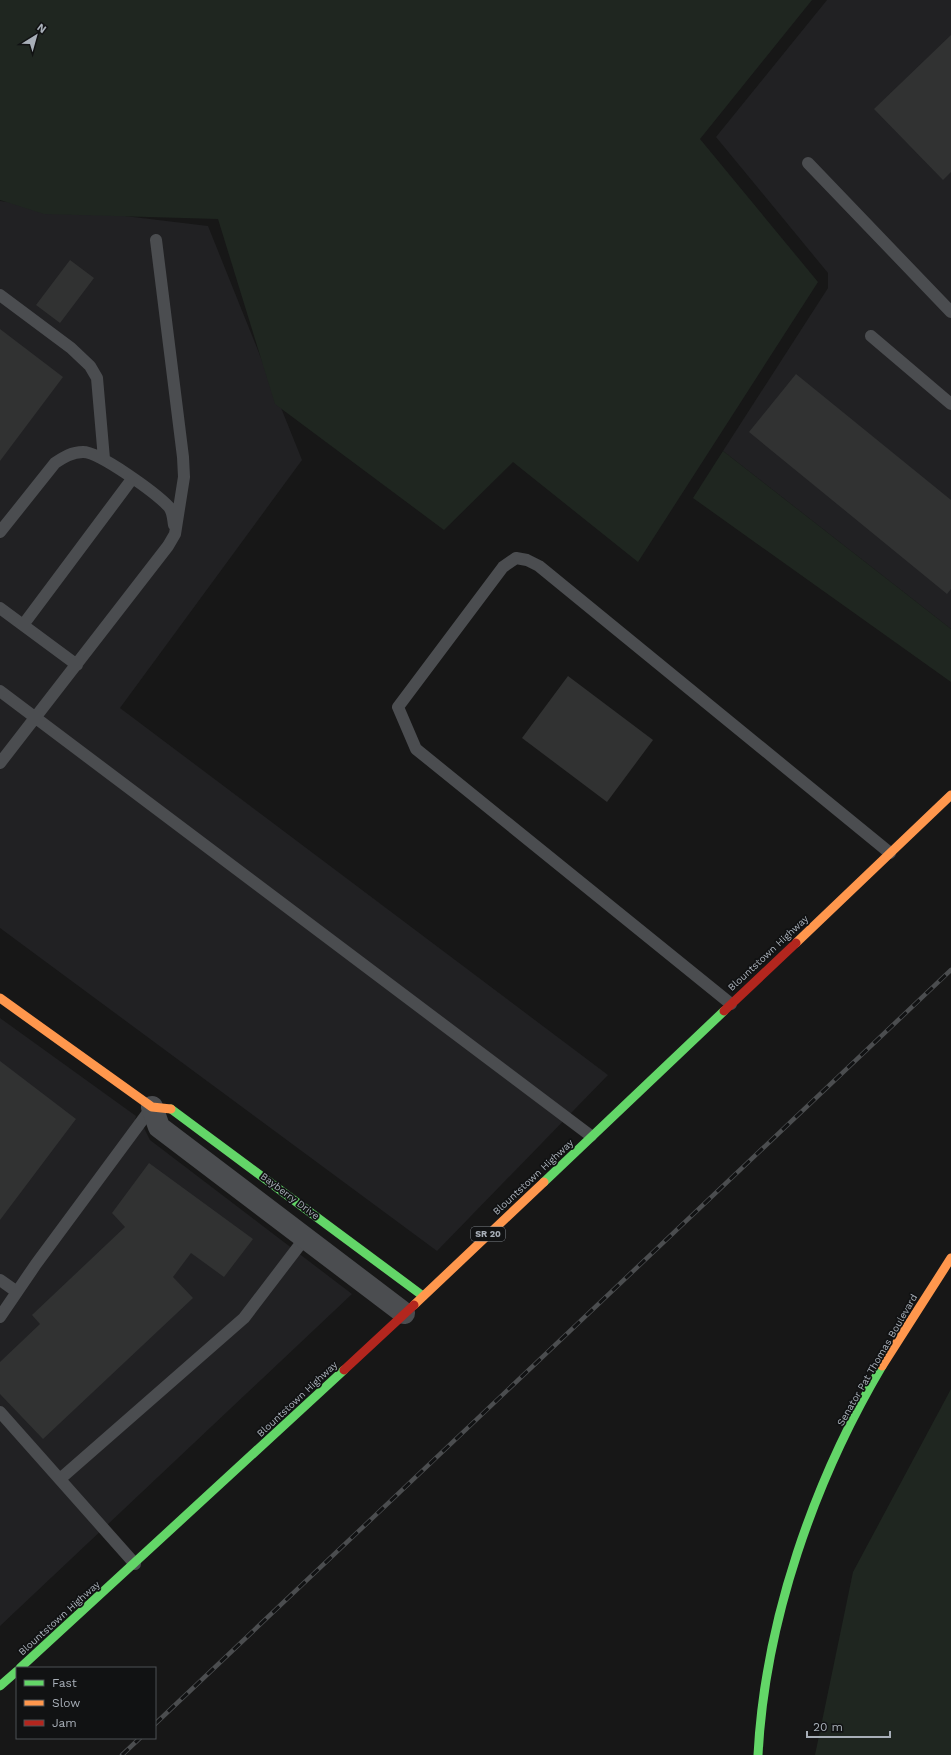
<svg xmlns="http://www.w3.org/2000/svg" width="951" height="1755" viewBox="0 0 951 1755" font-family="'Work Sans',sans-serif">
<rect width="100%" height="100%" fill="#171717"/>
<path fill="#212123" d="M827,0H951V629L723,451L828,288V273L716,137Z
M0,201L208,226L302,460L120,708L608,1075L437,1251L0,928Z
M0,1018L136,1116L135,1122H141L150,1140L352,1294L0,1626Z"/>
<path fill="#1f2620" d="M0,0H812L700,139L818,282L638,562L513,462L444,530L275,404L218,219L44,214L0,200Z
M723,451L951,629V682L693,498Z
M951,1389V1755H815L853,1572Z"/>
<path fill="#313232" d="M951,35V172L943,180L874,109Z
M70,260L94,278L60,323L36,305Z
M0,329L63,377L0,461Z
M796,374L951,500V589L947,594L749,432Z
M568,676L653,740L607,802L522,738Z
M0,1061L76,1119L0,1220Z
M149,1163L253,1239L224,1277L191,1253L173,1277L193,1298L43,1439L0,1394V1362L40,1324L32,1315L125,1227L112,1213Z"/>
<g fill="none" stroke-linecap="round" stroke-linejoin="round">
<path stroke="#4b4d50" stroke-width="12" d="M808,163L951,312
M0,295L71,348L90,366L97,378L104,459
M871,336L951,404
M0,532L55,463C64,457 72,452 83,452C100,452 157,494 169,507C173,512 173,519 174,525
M0,608L77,665
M23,625L132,479
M0,691L591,1136
M0,763L168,546L175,534L184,477L183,457L156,240
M731,1004L416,749L398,707L503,567L516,558L527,560L539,566L890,853
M0,1280L17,1292
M0,1317L36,1264L152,1107
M0,1412L135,1564
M60,1479L244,1318L305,1238"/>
<path stroke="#4b4d50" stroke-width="22" d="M152,1107L159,1127L404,1313"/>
<path stroke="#63d668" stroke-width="9" d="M171,1109L423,1296
M544,1182L724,1011
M20,1668L344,1370
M0,1686L17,1671
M758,1755C765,1621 814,1481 882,1366"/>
<path stroke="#ff974d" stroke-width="9" d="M796,943L951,795
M0,998L152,1107L171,1109
M414,1305L544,1182
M882,1366L951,1258"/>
<path stroke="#b3261e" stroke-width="9" d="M724,1011L796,943
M344,1370L414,1305"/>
<defs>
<path id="rail" d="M155,1724L951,970
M122,1755L140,1738"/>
</defs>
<use href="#rail" stroke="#4b4d4f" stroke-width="4.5"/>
<use href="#rail" stroke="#111213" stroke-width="3" stroke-dasharray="9" stroke-linecap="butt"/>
</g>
<g text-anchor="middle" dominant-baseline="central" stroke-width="3.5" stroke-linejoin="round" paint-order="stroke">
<rect fill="#111213" stroke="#7b8086" stroke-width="1" x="471" y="1227" width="34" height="14" rx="3"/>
<g font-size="9" font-weight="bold" fill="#a8afb8">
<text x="488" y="1234">SR 20</text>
</g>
<g font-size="10" fill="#a8afb8" stroke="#111213">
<text transform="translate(768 953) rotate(-43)">Blountstown Highway</text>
<text transform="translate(533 1177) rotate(-43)">Blountstown Highway</text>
<text transform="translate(290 1196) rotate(37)">Bayberry Drive</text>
<text transform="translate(877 1360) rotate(-60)">Senator Pat Thomas Boulevard</text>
<text transform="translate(297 1399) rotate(-43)">Blountstown Highway</text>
<text transform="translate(59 1618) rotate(-42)">Blountstown Highway</text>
</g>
</g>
<rect x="16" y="1667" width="140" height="72" fill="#111213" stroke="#4d5155"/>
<rect x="24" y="1680" width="20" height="6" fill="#63d668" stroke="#4d5155"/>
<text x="52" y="1687" font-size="12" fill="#a8afb8">Fast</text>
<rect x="24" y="1700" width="20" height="6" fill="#ff974d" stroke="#4d5155"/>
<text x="52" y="1707" font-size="12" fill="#a8afb8">Slow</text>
<rect x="24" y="1720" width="20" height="6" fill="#b3261e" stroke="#4d5155"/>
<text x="52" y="1727" font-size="12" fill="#a8afb8">Jam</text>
<g transform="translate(36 36) rotate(37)" stroke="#111213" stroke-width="3" paint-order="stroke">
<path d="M0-3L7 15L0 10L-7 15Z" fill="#a8afb8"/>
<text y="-6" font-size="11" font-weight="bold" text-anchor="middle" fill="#a8afb8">N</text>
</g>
<path d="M807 1731v6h83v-6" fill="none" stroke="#a8afb8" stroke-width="2"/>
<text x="813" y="1731" font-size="12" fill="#a8afb8" stroke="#111213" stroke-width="3" paint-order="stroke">20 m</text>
</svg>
